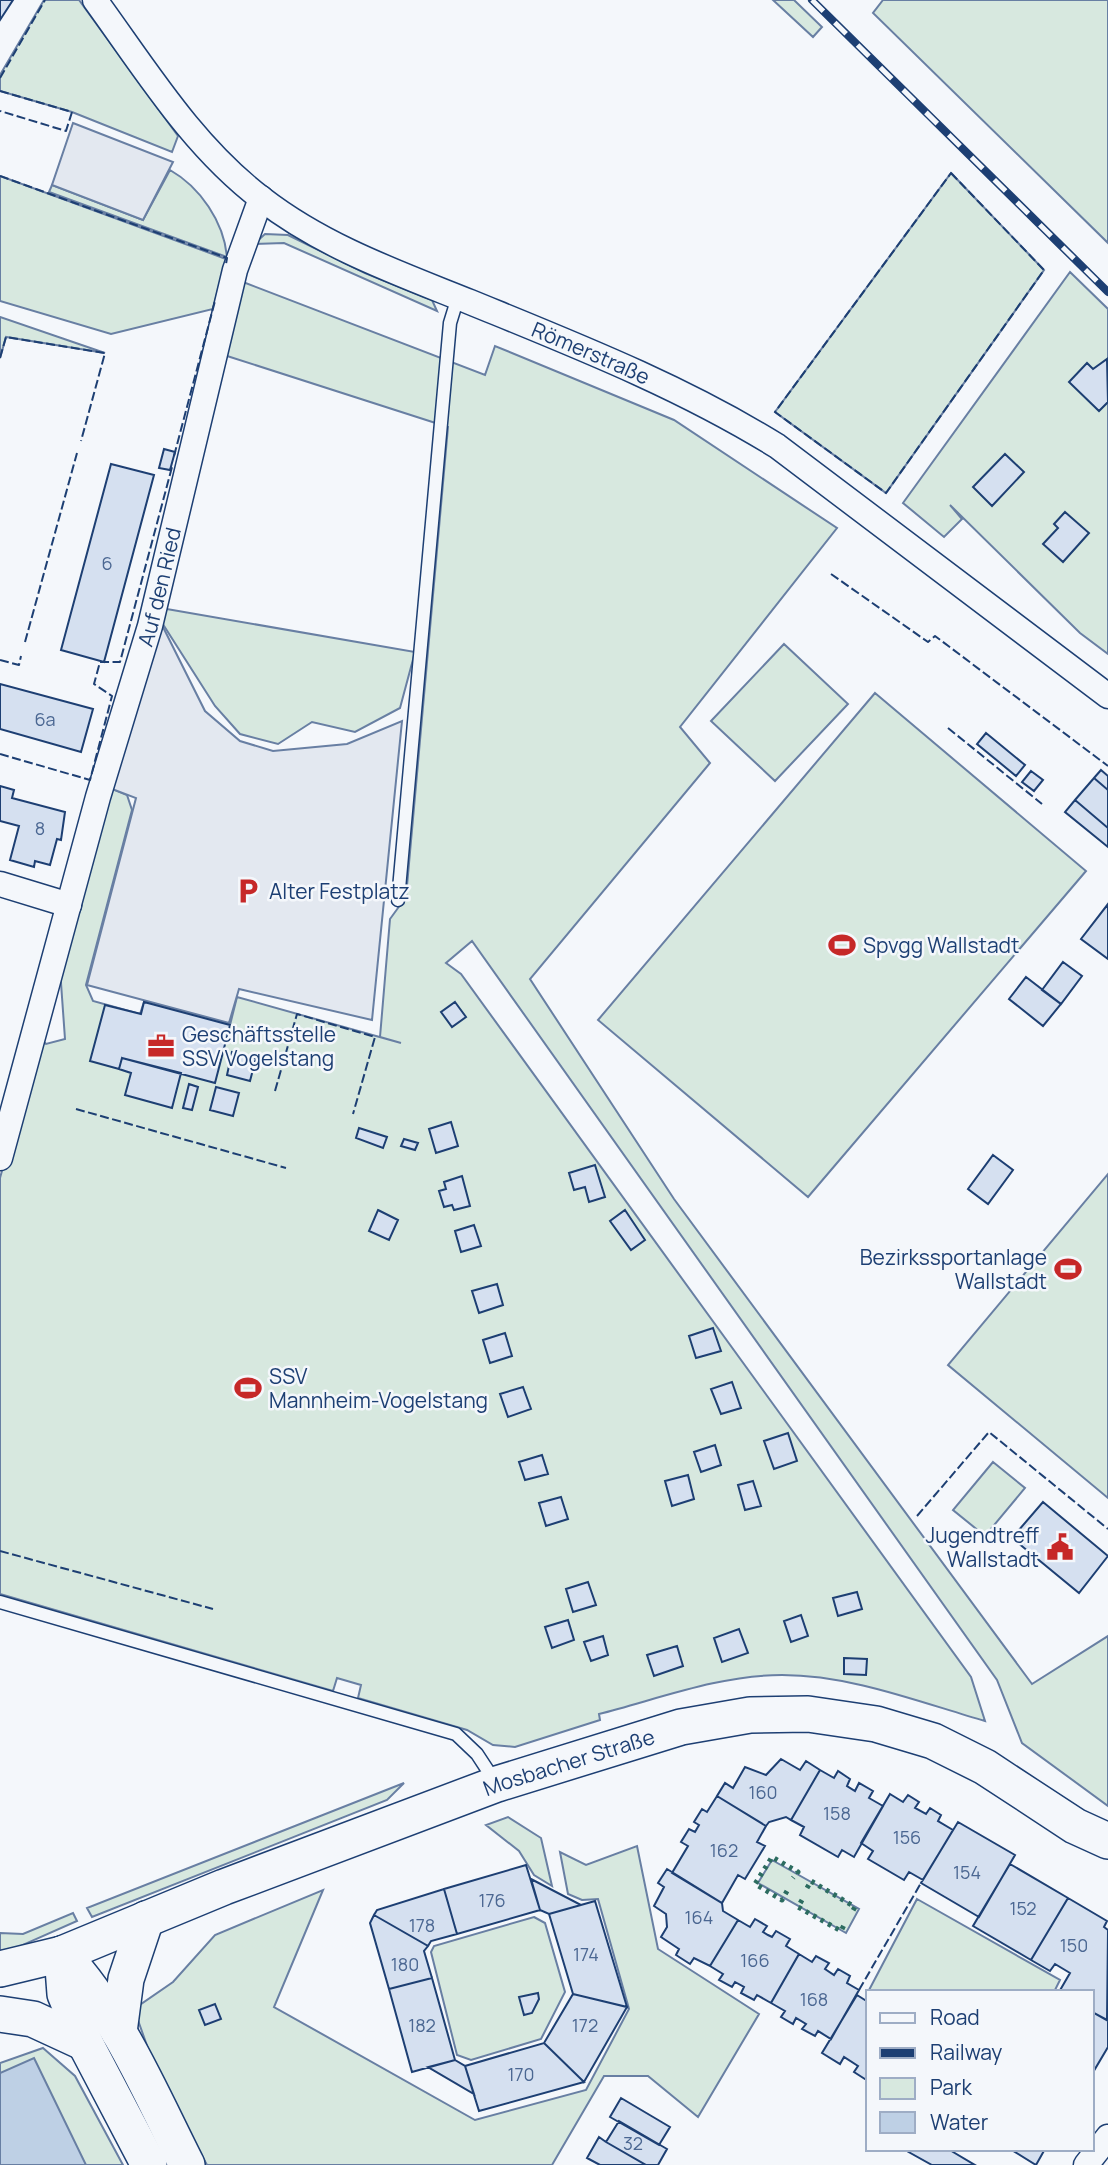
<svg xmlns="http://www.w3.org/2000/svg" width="1108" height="2165" viewBox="0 0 1108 2165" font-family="Manrope,sans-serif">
<rect width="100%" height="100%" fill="#f4f7fb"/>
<path fill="#d7e8df" stroke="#687fa3" stroke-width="2" d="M44,0H79L178,136L172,152L72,112L0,91V75Z
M773,0H794L822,27L813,37Z
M883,0H1108V243L873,13Z
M170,170C200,187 224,222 227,257L49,192L52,185L143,220Z
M951,173L1044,270L886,493L775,412Z
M0,176L226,259L213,309L111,334L0,301Z
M265,234L288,235L365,273L432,300L437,311L284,243L254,244Z
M1070,272L1108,309V654L1080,633L950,505L962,519L944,537L903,503Z
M243,282L485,375L495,346L674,420L837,528L680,727L710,763L530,979L674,1199L1032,1684L1108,1636V1806L1022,1743L997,1680L472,941L446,963L461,974L971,1677L985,1721C919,1702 851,1675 782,1675C720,1675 658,1699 599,1714L600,1720L515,1747L493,1745L467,1730L358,1698L361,1685L337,1678L333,1691L0,1594V1178L39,1037L46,1044L65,1039L60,969L110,788L127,795L132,810L86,985L93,1001L140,1014L144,1002L230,1025L237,997L401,1043L380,1037L390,919L406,897L448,427L224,355Z
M0,317L105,353L6,337L0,358Z
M161,608L415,652L400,708L355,732L312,722L278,744L240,734L215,706L159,618Z
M784,644L848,704L775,781L711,721Z
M875,693L1086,871L808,1197L598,1020Z
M1108,1174V1498L948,1365Z
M993,1462L1025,1488L985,1536L953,1510Z
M404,1783L387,1800L92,1917L87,1908Z
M508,1817L541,1838L552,1886L534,1875L519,1851L486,1825Z
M637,1846L658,1949L759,2014L698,2117L648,2076H604L552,2165H207L156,2071L134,2009L173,1982L215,1935L323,1890L274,2007L475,2120L586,2090L629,2009L598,1899L582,1900L568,1894L560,1852L586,1865Z
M772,1860L859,1909L846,1933L758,1883Z
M917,1899L1060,1980L1054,1992H868Z
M73,1913L77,1921L0,1955V1933L23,1934Z
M534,1917L545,1923L565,1992L541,2039L471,2060L457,2055L431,1952L434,1946Z
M43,2048L75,2076L123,2165H0V2063Z"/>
<path fill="#e3e8f0" stroke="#687fa3" stroke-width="2" d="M73,123L173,162L143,220L52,185Z
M159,619L205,711L240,741L273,751L347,744L402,721L372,1020L239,989L229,1023L87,985L136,798L112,789Z"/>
<path fill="#bed0e5" stroke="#687fa3" stroke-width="2" d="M34,2058L86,2165H0V2073Z"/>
<path fill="#d5e0f0" stroke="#1d3f73" stroke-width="2" d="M0,0H13L0,20Z
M1107,359L1108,402L1099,411L1069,382L1087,363L1093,369Z
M164,449L175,452L170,470L159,468Z
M1005,454L1024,472L992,506L973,487Z
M111,464L154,475L104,662L61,650Z
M1065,512L1089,533L1063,562L1043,544L1058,528L1054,524Z
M0,684L93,709L81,752L0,729Z
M986,733L1025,765L1016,776L977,744Z
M1101,770L1108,776V790L1094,778Z
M1031,771L1043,780L1034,791L1022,782Z
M1094,778L1108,790V828L1075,800Z
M0,786L14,790L12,798L65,812L61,840L57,839L50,865L35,861L34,867L10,860L19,826L0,821Z
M1075,800L1108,828V847L1065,812Z
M1108,904V959L1081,939Z
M1063,962L1082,976L1061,1004L1042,990Z
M1026,977L1061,1004L1043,1026L1009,999Z
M144,1002L230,1025L215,1083L122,1058L119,1069L90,1061L105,1005L141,1014Z
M455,1002L466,1017L452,1027L441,1012Z
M232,1052L256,1058L250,1081L227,1075Z
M122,1058L181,1073L172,1108L125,1095L131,1073L119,1069Z
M189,1084L198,1087L192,1110L183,1108Z
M216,1087L239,1093L233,1116L210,1110Z
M451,1122L458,1146L436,1153L429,1129Z
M359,1128L387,1137L383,1148L356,1138Z
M404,1139L418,1143L415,1150L401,1146Z
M993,1155L1013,1170L988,1204L968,1189Z
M595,1165L605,1197L589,1202L585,1187L574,1190L569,1173Z
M462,1176L470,1206L454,1210L452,1205L444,1207L439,1191L446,1189L444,1182Z
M378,1210L398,1220L389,1240L369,1231Z
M625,1210L645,1240L631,1250L610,1221Z
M474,1225L481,1246L461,1252L455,1231Z
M497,1284L503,1305L479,1313L472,1291Z
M713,1328L721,1351L696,1358L689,1336Z
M505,1333L512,1356L490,1363L483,1340Z
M732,1382L741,1408L721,1414L711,1389Z
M523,1387L531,1409L508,1417L500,1394Z
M788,1433L797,1461L774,1469L764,1441Z
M715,1445L721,1465L701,1472L694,1452Z
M542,1455L548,1474L525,1480L519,1462Z
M688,1475L694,1499L672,1506L665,1481Z
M753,1481L761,1506L745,1510L738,1485Z
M561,1497L568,1519L546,1526L539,1503Z
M1043,1502L1108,1556L1079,1593L1012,1538Z
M588,1582L596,1605L573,1612L566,1589Z
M857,1592L862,1609L838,1616L833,1598Z
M801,1615L808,1636L791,1642L784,1621Z
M568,1620L574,1640L552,1648L545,1627Z
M739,1629L748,1653L722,1662L714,1638Z
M603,1636L608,1655L591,1661L584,1642Z
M677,1646L683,1666L654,1676L647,1655Z
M844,1658L867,1659L866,1675L844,1674Z
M781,1759L800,1770L806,1761L820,1770L791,1820L786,1817L769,1822L766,1826L717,1796L725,1783L733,1788L745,1767L766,1775Z
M820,1770L834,1778L838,1771L850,1779L847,1786L855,1791L859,1783L873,1791L869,1798L883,1806L854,1857L842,1850L838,1857L800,1835L804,1827L791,1820Z
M890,1794L903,1802L908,1795L919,1802L915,1808L926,1814L930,1808L941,1815L938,1821L953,1830L923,1880L909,1872L904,1880L868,1859L873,1851L861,1843Z
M717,1796L766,1826L757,1842L765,1846L745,1879L738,1875L722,1903L672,1873L688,1846L681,1842L689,1829L695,1832L699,1825L694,1822L702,1809L707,1812Z
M958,1822L1015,1855L979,1917L921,1883Z
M1010,1864L1068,1898L1031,1960L973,1926Z
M526,1865L540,1910L457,1934L444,1889Z
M667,1869L722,1903L723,1911L738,1920L710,1966L694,1958L690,1964L676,1955L679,1949L661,1937L667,1927L666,1914L654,1906L664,1887L658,1883Z
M531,1879L581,1905L549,1914L540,1910Z
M444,1889L457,1934L431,1941L428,1946L374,1915L377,1910Z
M1068,1898L1107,1921L1104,1927L1108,1930L1107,2020L1092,2012V1992H1059L1070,1973L1055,1964L1050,1971L1031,1960Z
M595,1901L627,2007L573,1994L549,1914Z
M374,1915L428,1946L424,1951L432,1978L389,1989L370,1923Z
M755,1919L767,1926L763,1932L768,1935L772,1937L776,1931L790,1939L786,1946L799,1954L771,2003L757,1995L754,2000L741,1993L744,1987L735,1982L732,1987L719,1980L723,1974L710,1966L738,1920L750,1927Z
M799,1954L812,1962L816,1956L829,1963L825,1969L834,1975L838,1969L850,1976L847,1983L859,1990L831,2039L818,2031L815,2036L802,2029L806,2024L796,2018L793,2024L781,2017L785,2011L771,2003Z
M432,1978L455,2060L412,2072L389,1989Z
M538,1993L539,1999L532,2013L524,2015L519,1997Z
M573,1994L627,2007L584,2082L544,2043Z
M857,1995L868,2002V2081L854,2072L858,2066L844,2057L840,2064L822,2053Z
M215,2004L221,2019L205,2025L199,2010Z
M1092,2012L1108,2021V2047L1092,2074Z
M544,2043L584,2082L479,2111L465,2066Z
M455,2060L465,2066L474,2094L428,2067Z
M621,2098L670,2127L659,2145L610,2117Z
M619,2121L667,2149L658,2165H646L606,2142Z
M599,2137L606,2142L646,2165H600L587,2158Z
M948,2149L975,2165H932L905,2150Z
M1010,2149H1045L1036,2165Z"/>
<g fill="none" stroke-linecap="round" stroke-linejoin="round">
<defs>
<path id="lane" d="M398,900L450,323L458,297
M0,1602L456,1734L477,1754L496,1783"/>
<g id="street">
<path id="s1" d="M95,0C146,70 192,146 262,199C324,247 398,273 470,302C575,345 680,386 777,446L1108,696"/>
<path d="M0,884L69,905"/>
<path id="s2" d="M0,1158L98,797L150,626L235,270L261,198"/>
<path d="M1086,2165L1108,2137"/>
</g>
<g id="secondary">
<path d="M62,1954C118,2014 150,2092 187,2165"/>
<path d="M62,1954L65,1994L85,2043L149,2165"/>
<path id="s3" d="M0,1969L62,1954L224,1887L497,1784L681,1727L750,1715L808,1714L876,1724L933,1741L985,1767L1075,1826L1108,1841"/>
<path d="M0,2014L33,2019L85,2043"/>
<path d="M119,2032L126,1979L146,1919"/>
</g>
</defs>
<use href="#lane" stroke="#1d3f73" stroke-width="15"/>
<use href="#street" stroke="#1d3f73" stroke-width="27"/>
<use href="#secondary" stroke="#1d3f73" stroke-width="38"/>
<use href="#lane" stroke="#f4f7fb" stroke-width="12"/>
<use href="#street" stroke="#f4f7fb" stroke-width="24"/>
<use href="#secondary" stroke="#f4f7fb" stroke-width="35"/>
<defs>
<path id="rail" d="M812,0L1108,292"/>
</defs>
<use href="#rail" stroke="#1d3f73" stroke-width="8"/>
<use href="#rail" stroke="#f4f7fb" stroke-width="5" stroke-dasharray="16" stroke-linecap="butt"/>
<path stroke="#2c6c60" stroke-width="5" stroke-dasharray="3.5 5" stroke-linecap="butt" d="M807,1888L811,1881L855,1907L851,1914
M787,1891L782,1900L755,1884L772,1857L798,1872L793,1878
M802,1900L798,1907L841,1931L844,1925"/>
<path stroke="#1d3f73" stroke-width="2" stroke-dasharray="9 3.5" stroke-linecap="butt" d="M0,78L45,0
M0,91L72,112L66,131L0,111
M951,173L1044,270L886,493L775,412Z
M0,176L227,258L226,264
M0,358L6,337L105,353L81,441
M174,456L215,301
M831,574L928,642L935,636L1108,766
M25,642L77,453
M0,660L19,665L21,656
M948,728L1042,804
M0,754L90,780L112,696L94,684L100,662H120L172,467
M275,1091L297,1014L375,1037L353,1114
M76,1109L286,1168
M917,1516L989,1432L1108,1529
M0,1551L213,1609
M859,1990L921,1883"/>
</g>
<defs>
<symbol id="parking-bare" viewBox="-9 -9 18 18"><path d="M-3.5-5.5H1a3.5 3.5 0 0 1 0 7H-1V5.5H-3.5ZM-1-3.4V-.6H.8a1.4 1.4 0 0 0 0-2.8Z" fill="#c62828" stroke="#f4f7fb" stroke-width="2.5" paint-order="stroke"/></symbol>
<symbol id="stadium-bare" viewBox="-9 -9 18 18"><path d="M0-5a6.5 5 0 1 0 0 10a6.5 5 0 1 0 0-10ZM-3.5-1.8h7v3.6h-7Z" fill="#c62828" stroke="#f4f7fb" stroke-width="2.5" paint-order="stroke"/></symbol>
<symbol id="office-bare" viewBox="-9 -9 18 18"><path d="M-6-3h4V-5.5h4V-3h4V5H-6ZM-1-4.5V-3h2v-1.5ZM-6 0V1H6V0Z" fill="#c62828" stroke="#f4f7fb" stroke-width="2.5" paint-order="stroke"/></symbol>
<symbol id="civic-bare" viewBox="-9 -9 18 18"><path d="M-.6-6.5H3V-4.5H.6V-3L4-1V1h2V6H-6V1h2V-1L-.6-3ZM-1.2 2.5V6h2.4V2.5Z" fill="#c62828" stroke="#f4f7fb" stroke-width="2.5" paint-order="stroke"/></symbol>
</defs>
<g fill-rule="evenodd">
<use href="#parking-bare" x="229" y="872" width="38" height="38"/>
<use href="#stadium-bare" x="823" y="926" width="38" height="38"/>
<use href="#office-bare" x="142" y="1027" width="38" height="38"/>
<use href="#stadium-bare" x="1049" y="1250" width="38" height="38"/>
<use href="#stadium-bare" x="229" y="1369" width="38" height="38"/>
<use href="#civic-bare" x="1041" y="1528" width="38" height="38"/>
</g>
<g text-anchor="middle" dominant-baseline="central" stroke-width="5" stroke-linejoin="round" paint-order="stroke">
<g font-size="18" fill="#4b6792">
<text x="107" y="563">6</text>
<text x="45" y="719">6a</text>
<text x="40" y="828">8</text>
<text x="763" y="1792">160</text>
<text x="837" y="1813">158</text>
<text x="907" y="1837">156</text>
<text x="724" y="1850">162</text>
<text x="967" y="1872">154</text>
<text x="492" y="1900">176</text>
<text x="1023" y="1908">152</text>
<text x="699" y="1917">164</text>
<text x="422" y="1925">178</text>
<text x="1074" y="1945">150</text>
<text x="586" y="1954">174</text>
<text x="755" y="1960">166</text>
<text x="405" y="1964">180</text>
<text x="814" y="1999">168</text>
<text x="422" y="2025">182</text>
<text x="585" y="2025">172</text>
<text x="521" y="2074">170</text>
<text x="633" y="2143">32</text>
</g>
<g font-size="21" fill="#1d3f73" stroke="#f4f7fb">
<text stroke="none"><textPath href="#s1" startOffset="625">Römerstraße</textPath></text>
<text stroke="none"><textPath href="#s2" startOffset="593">Auf den Ried</textPath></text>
<text stroke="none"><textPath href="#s3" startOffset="606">Mosbacher Straße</textPath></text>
</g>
<g font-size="21" fill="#1d3f73" stroke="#f4f7fb" text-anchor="start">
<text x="269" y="891">Alter Festplatz</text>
<text x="863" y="945">Spvgg Wallstadt</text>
<text x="182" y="1034">Geschäftsstelle<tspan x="182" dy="24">SSV Vogelstang</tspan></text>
<text x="1047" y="1257" text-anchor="end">Bezirkssportanlage<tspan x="1047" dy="24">Wallstadt</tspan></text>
<text x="269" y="1376">SSV<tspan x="269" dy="24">Mannheim-Vogelstang</tspan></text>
<text x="1039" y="1535" text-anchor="end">Jugendtreff<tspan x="1039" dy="24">Wallstadt</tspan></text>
</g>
</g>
<rect x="866" y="1990" width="228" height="161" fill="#f4f7fb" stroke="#9eadc5" stroke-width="2"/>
<rect x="880" y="2013" width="35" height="10" fill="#f4f7fb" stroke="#9eadc5" stroke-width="2"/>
<text x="930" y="2025" font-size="21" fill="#1d3f73">Road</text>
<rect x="880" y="2048" width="35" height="10" fill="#1d3f73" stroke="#9eadc5" stroke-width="2"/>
<text x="930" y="2060" font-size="21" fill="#1d3f73">Railway</text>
<rect x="880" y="2078" width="35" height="21" fill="#d7e8df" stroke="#9eadc5" stroke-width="2"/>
<text x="930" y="2095" font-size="21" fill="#1d3f73">Park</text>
<rect x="880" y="2112" width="35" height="21" fill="#bed0e5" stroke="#9eadc5" stroke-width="2"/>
<text x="930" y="2130" font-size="21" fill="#1d3f73">Water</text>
</svg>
